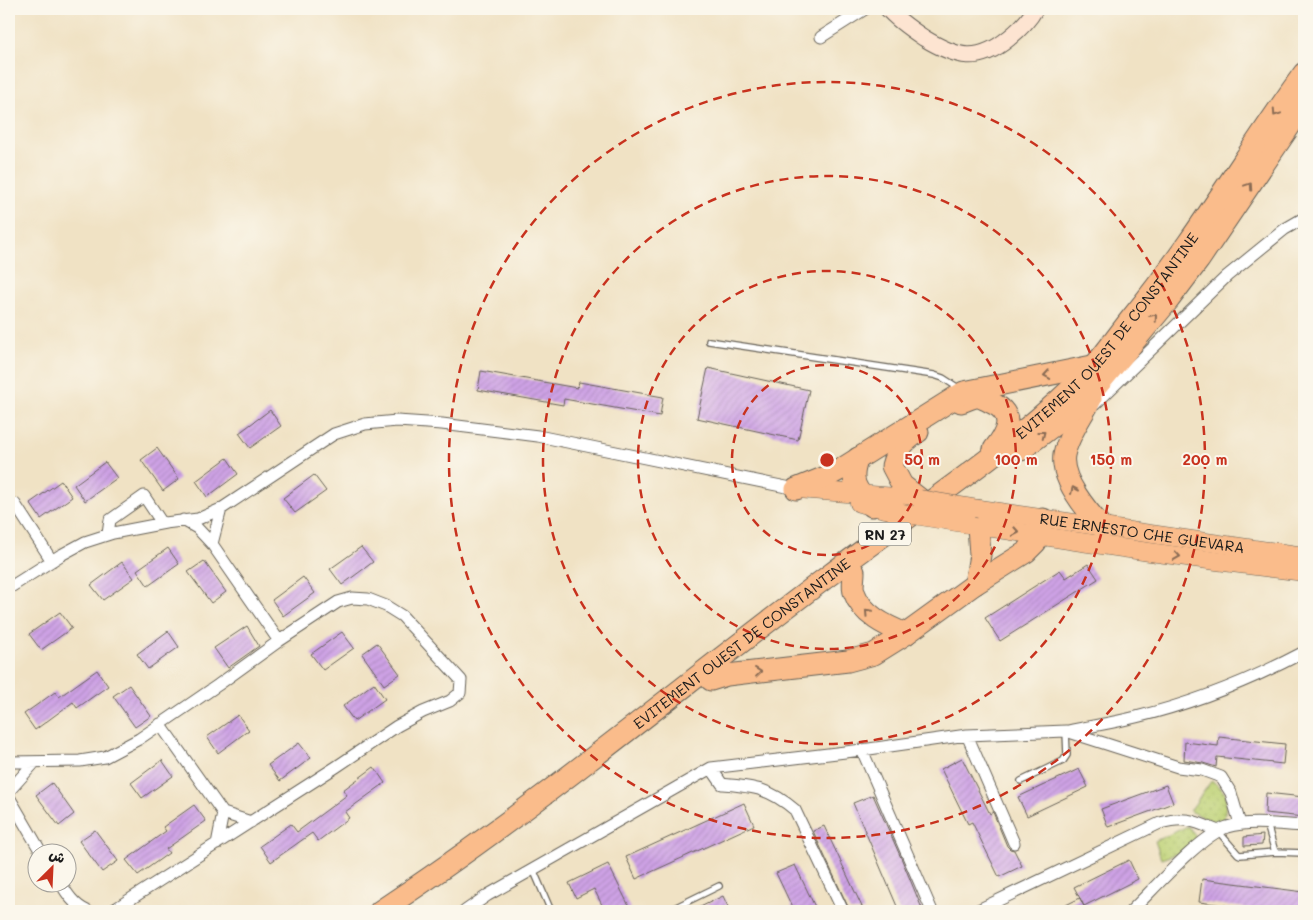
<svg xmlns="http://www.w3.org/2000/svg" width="1313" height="920" viewBox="0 0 1313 920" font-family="Mali,'Playpen Sans Arabic',sans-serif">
<defs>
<pattern id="green-dots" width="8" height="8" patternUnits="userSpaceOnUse" patternTransform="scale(1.25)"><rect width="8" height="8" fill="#bed275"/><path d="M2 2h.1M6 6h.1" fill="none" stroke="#a3b465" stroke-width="1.8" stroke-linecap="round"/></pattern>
<pattern id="building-hatch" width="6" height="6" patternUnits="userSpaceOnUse" patternTransform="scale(1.25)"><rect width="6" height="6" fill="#cea2e5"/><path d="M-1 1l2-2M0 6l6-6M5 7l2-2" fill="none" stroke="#b08bc4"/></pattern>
</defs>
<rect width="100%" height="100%" fill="#fbf7ec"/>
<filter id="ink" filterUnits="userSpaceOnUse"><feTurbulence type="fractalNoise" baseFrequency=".02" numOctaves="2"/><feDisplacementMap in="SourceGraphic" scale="10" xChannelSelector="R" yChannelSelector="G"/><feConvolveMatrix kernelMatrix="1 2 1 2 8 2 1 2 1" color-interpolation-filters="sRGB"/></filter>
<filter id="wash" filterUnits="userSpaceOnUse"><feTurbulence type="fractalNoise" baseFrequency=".0096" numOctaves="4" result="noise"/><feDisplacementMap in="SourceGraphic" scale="20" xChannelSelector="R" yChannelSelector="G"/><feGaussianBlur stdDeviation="1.12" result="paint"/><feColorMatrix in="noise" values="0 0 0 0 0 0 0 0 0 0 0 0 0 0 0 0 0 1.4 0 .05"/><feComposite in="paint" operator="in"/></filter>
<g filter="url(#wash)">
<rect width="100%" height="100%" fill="#f0e2c4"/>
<path fill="url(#green-dots)" stroke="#6d7748" d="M1212,780L1226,794V804L1224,819L1212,821L1190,811Z
M1188,826L1195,835V848L1161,859L1155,841Z"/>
<g id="blocks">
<path fill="url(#building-hatch)" d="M708,368L809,390L798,440L697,418Z
M481,371L577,388L579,382L663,397L660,416L564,399L563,405L478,390Z
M270,410L281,426L250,448L239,433Z
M157,448L179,479L163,491L141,460Z
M227,458L238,474L207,497L196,481Z
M105,462L117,478L85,501L74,485Z
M314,475L326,491L295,513L283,498Z
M61,481L72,497L41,519L30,503Z
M361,547L373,562L342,585L330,569Z
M168,548L179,564L148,586L137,570Z
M204,561L226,592L211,603L188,572Z
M122,562L134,578L103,600L91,585Z
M1088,564L1098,579L1000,641L985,618L1060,570L1066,578Z
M303,577L315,593L283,616L272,600Z
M60,612L72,628L41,650L29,634Z
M247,626L259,646L228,668L214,648Z
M168,631L179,647L148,669L137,654Z
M342,632L354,648L323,670L311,654Z
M377,643L400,674L384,685L362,654Z
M97,670L108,686L77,708L73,702L35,730L24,714L55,692L59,697Z
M374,683L385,699L354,721L343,706Z
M129,685L151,716L135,727L113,696Z
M238,715L249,730L218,753L207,737Z
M1219,737L1285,744L1283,764L1217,757L1216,767L1203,763L1184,760L1185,742L1218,746Z
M299,743L311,758L280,781L268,765Z
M962,758L990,814L993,812L1007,846L1010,849L1014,850L1022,866L999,877L972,822L968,824L941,769Z
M162,760L173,776L142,798L131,783Z
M374,767L385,783L345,812L349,818L318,841L312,833L271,862L260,846L291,824L297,832L347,795L343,790Z
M1079,769L1088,787L1027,816L1018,797Z
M52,783L74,814L59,826L36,795Z
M1166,785L1173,803L1108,827L1101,809Z
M1266,793L1304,797V817L1265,813Z
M873,795L902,860L923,911H899L853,803Z
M744,803L754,825L636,879L626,857Z
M194,805L206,821L166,849L169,853L138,875L126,860L166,831L163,827Z
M824,826L864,911H850L813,831Z
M95,830L118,861L102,872L79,841Z
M1263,835L1262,845L1244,846V837Z
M1129,860L1138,879L1084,906L1074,887Z
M608,864L630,908L624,911H605L594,889L576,898L569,883Z
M795,865L817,911H794L776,873Z
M1202,879L1304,892V911H1270L1199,902Z
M723,896L730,911H692Z
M1080,898L1086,911H1054Z"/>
</g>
</g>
<g filter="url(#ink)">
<use href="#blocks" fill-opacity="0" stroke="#666157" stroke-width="1"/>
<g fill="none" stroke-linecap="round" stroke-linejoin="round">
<defs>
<path id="lane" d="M709,341L934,375L943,378L960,389
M1021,781L1063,761L1067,755L1066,731
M1267,824L1275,852L1304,853
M1218,831L1238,854L1240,855L1275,852
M533,869L551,911
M668,911L719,886"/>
<path id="street" d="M821,37L865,9
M1092,407L1227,276L1285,229L1304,218
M15,504L52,561
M183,520L197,528L212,544L279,641
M108,534L110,520L144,496L162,523
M212,544L221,509
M9,588L61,555L85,542L113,533L165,523L198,519L221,509L334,434L365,424L397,421L442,424L538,436L796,489
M160,724L223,813
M1068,731C1090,726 1113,723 1136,717C1194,703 1251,680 1304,652
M967,735L1014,843
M862,750L932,911
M9,762L80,761L105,757L139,739L218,685L279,641L338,602L352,598L368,599L386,606L402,616L461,680L460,693L450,701L423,712L397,726L336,767L112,911
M711,768L722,784C755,787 769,788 795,810L843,911
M9,791L35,762
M9,797L41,852
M217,844L223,813L251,822
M60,882C67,894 74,905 87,911
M465,911L488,895L711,768L862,750L967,735L1066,731L1178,767L1202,770L1221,777L1231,793L1240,824
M976,911L1160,823C1186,816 1194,821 1218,831
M1131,911C1154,889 1199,837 1227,827C1251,820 1280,825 1304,826"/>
<path id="secondary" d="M888,9C897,20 912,30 924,38C957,58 978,64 1009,38C1019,30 1029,20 1035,9"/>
<g id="primary">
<path d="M798,489L920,499"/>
<path d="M859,503L902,513"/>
<path id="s1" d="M979,509L1304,556"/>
<path d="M968,524C1080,543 1192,559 1304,572"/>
</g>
<g id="highway">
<path d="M1091,399C1082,417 1068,435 1064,455C1060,479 1088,512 1103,528"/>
<path d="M961,402C966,401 972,397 977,397C981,397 988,401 992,403C1016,414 1007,433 994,449"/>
<path d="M918,432C904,442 896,450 892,466L902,485L920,499"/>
<path d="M1021,450L1062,419L1098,385L1168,301L1199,260L1304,105"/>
<path d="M858,458C849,481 855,489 872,506"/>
<path d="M796,489L828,476L843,468L964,392L1092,366"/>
<path d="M854,572C854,578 852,587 854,592C862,615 886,626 906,634"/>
<path d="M975,584L980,555L978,526"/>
<path d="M711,680L727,675L848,661L874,654L906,634L975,584L1026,552L1036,542L1043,519"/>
<path id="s2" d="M380,911C537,808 681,686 831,574C921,506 1016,447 1094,366C1108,350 1120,332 1133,316C1196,239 1246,153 1304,73"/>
</g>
</defs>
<use href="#lane" stroke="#666157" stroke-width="8"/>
<use href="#street" stroke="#666157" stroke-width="13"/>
<use href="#secondary" stroke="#666157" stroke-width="18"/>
<use href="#primary" stroke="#666157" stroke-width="19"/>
<use href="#highway" stroke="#666157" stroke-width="23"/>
<use href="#lane" stroke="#fff" stroke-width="5.5"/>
<use href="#street" stroke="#fff" stroke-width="11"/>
<use href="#secondary" stroke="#fde4d1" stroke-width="16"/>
<use href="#primary" stroke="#fabc8b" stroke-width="18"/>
<use href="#highway" stroke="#fabc8b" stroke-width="21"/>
<defs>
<path id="primary-bridge" d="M920,499L979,509
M902,513L968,524"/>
</defs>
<use href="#primary-bridge" stroke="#666157" stroke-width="19" stroke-linecap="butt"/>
<use href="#primary-bridge" stroke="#fabc8b" stroke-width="18"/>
</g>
<defs><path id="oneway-chevron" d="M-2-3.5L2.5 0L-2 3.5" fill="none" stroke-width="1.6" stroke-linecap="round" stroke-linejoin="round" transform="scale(1.25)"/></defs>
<g stroke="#8b6c54">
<use href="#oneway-chevron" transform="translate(1276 113) rotate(124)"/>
<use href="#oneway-chevron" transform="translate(1249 186) rotate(-56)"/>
<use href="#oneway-chevron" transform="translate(1154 317) rotate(-50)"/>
<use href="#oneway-chevron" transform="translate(1047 375) rotate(171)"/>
<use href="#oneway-chevron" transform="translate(1042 434) rotate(-38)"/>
<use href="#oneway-chevron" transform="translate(1074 490) rotate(-114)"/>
<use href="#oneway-chevron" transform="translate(1016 532) rotate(10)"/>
<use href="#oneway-chevron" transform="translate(1177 556) rotate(8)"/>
<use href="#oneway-chevron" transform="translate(868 612) rotate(-133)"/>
<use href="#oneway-chevron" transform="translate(758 672) rotate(-7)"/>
</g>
</g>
<g fill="none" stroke="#c8321e" stroke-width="2.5" stroke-dasharray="9 6">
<circle cx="827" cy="460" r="95"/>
<circle cx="827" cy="460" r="189"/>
<circle cx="827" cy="460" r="284"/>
<circle cx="827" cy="460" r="378"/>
</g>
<g text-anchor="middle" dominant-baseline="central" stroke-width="4" stroke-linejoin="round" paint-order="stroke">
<rect fill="#fbf7ec" stroke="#5f5e5a" stroke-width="1" x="859" y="522.5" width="52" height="23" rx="4"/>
<g font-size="14" font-weight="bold" fill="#1c1c1c">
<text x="885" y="534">RN 27</text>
</g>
<g font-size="15" fill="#1c1c1c" stroke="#fbf7ec">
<text stroke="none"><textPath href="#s2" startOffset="930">EVITEMENT OUEST DE CONSTANTINE</textPath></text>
<text stroke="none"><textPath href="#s1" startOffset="165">RUE ERNESTO CHE GUEVARA</textPath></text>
<text stroke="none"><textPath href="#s2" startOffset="450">EVITEMENT OUEST DE CONSTANTINE</textPath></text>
</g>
</g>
<circle cx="827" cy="460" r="8" fill="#c8321e" stroke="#fbf7ec" stroke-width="2.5"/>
<g font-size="15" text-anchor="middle" font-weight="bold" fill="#c8321e" stroke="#fbf7ec" stroke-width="4" stroke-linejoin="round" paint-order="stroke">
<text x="922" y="465">50 m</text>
<text x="1016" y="465">100 m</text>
<text x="1111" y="465">150 m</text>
<text x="1205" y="465">200 m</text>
</g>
<rect width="1313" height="920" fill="none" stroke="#fbf7ec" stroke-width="30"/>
<g transform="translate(52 868) rotate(24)"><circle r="24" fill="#fbf7ec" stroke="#a29f99"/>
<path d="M0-4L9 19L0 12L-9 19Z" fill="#c8321e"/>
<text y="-8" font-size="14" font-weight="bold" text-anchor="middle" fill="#1c1c1c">ش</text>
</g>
</svg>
